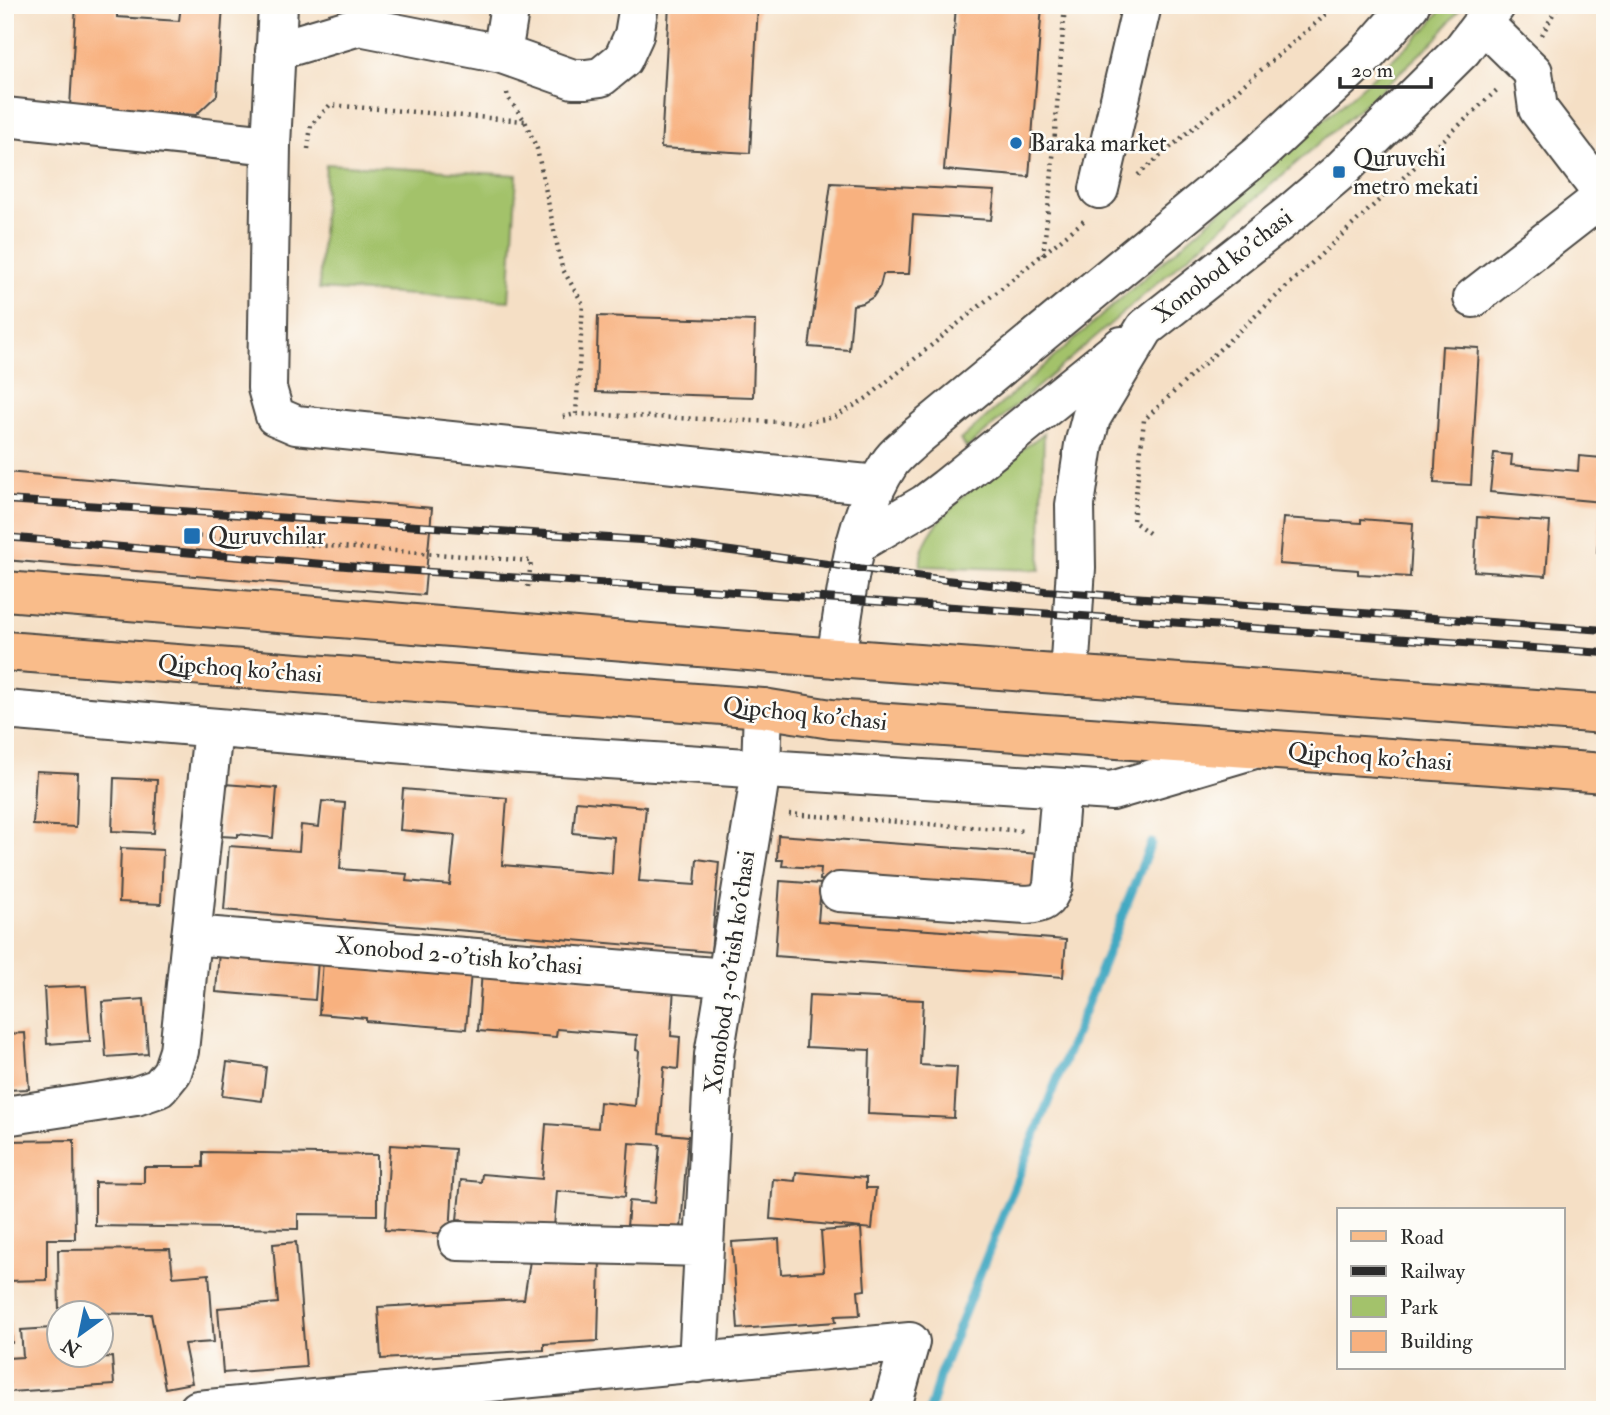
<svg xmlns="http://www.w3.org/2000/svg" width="1610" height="1415" viewBox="0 0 1610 1415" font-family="'IM FELL Double Pica',serif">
<rect width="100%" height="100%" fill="#fdfcf7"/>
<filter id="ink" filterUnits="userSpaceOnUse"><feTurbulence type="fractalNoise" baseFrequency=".0143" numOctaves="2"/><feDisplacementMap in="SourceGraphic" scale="14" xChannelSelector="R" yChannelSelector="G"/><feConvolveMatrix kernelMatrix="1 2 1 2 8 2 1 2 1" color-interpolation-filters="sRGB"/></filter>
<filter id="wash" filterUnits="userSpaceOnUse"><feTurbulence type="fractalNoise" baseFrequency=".00686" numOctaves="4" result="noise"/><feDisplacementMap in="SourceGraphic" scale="28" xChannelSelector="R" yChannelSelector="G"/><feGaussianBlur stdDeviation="1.57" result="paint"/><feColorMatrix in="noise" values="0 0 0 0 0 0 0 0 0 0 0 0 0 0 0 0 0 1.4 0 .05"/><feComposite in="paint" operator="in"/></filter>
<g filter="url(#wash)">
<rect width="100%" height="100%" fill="#f5dfc5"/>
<path fill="#a3c26b" stroke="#67764b" stroke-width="2" d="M1445,5H1463L1437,38L1384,87L967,448L960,440L1373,77L1427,28Z
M326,164L517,175L509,301L319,289Z
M1044,433L1040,570L921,566C915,520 1011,459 1044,433Z"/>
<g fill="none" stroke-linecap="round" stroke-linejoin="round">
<path stroke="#42a9c2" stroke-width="9" d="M930,1410L940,1374L1151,843"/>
</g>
<g id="blocks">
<path fill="#f8b17f" d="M76,5H117V17L179,21L181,5H223L217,95L196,115L70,107Z
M440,5H478L477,11Z
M669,5H758L750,153L661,148Z
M956,5H1042L1029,177L944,170Z
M831,183L995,191L991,220L913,215L909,274H883L880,286L873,297L863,303L853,305L849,350L809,347Z
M598,316L755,321L753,397L596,392Z
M1442,346L1479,348L1471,485L1434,483Z
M1494,453L1512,455L1511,465L1578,471L1579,456L1602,458L1601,478H1605V553L1597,552L1602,502L1490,492Z
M5,472L432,508L424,595L5,560Z
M1477,517L1550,522L1546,576L1474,571Z
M1283,518L1361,523V519L1413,523L1410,577L1358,574V570L1279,564Z
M36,771L78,773L76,827L33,825Z
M114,778L157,780L154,833L112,831Z
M224,784L277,788L273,838L238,834V837L220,836Z
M403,789L507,798L502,865L612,874L614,837L573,833L576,801L646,807L639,881L695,885L697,859L719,862L711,952L224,910L229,846L299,851L301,825L319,827L322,801L345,803L340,869L407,874L406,881L450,885L455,835L400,830Z
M778,835L1040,854L1037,896L820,880L821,868L782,866L783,860H777Z
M121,848L163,850L161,904L119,902Z
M780,881L821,884L818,922L1066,940L1063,977L775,956Z
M219,951L318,960L315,1000L216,992Z
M323,960L471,972L466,1029L366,1021V1018L319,1014Z
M482,969L674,986L671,1036L680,1037L678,1069L664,1067L659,1133L688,1136L681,1229L627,1227L629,1201L655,1203L660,1145L629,1143L625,1197L557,1191L554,1227L457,1220L461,1180L481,1182L482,1174L542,1179L546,1124L598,1128L600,1102L635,1106L639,1051L636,1050L637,1035L557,1029L556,1037L478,1031Z
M86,986L90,1041L47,1044L44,988Z
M809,995L923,1000L920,1065L957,1067L954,1118L868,1114L870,1050L806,1047Z
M144,999L148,1054L106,1057L102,1002Z
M25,1033L29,1089L5,1090V1034Z
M227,1062L266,1067L262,1101L222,1096Z
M74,1140L75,1239H47V1280L5,1281V1141Z
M390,1145L455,1149L450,1234L385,1230Z
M203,1152L377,1155V1215L298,1214V1229L95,1226V1182L144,1183V1167H203Z
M796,1172L866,1178V1188H876L872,1229L770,1219L773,1179L795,1181Z
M861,1228L865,1290L858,1291L860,1315L835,1316L836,1322L738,1329L732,1242L779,1239L781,1274L824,1271L821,1231Z
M296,1242L306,1367L223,1373L218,1308L278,1303L273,1244Z
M170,1249L173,1277L209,1274L214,1342L184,1344L192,1383L165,1388L151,1314L59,1313L58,1250Z
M531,1254L600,1258L598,1341L544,1344V1350L381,1359L378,1307L524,1299Z
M5,1286H7L12,1343L5,1344Z
M52,1328L53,1344H60V1356H87L88,1358L112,1357L114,1385L10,1392L7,1358L23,1357L21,1330Z"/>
</g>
</g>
<g filter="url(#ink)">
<use href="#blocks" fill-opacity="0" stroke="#494642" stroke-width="2"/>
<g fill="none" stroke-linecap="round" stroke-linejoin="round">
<defs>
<path id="minor" d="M278,5L271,145L267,388L275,416L296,425L877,485
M1483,23L1533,72L1538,109L1605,197
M275,51L359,26L502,54L573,79H586L601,77L623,59L634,35L639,5
M502,54L510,5
M5,117L271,145
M1099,189L1142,5
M1473,298L1604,196
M855,545L925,504L946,488L1122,346
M836,658C847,594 852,520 889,464C895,454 907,446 916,437L1260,153L1367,54L1410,5
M1069,675L1076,568L1075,505L1084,445L1091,418L1145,328L1291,213L1339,172L1462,50L1496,5
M5,710L513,753L1112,791L1251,750
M839,892L1026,905C1042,904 1048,901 1053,885L1061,788
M191,935L727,978
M5,1116L136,1096L159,1088L172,1072L179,1051L213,729
M458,1241L704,1247
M698,1363L714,1055L756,802L761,769L763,708
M198,1410L910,1342L891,1410"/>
<path id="major" d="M5,591L836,658L1605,714
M5,651L763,708L831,719L1605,773"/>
</defs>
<use href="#minor" stroke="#494642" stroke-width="42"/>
<use href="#major" stroke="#494642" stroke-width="42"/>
<path stroke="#494642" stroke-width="4.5" stroke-dasharray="2 5" stroke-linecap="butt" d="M1542,35L1558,5
M507,93L508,98L525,121L537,149L562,268L583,304L576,414
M308,149L311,125L330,105L525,121
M1138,175L1337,5
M1043,255L1051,183L1065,5
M563,417L576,414L805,423L835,417L867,398L1086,219
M1149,533L1133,521L1144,420L1499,88
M192,536L531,561L528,587
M789,814L1025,831"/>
<use href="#minor" stroke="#fff" stroke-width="38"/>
<use href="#major" stroke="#f9bc8a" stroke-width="38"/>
<defs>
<path id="rail" d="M5,500L657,541L946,580L1045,591L1605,630
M5,537L370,568L869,601L1605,653"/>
</defs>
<use href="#rail" stroke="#2b2b2b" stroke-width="8"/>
<use href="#rail" stroke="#fdfcf7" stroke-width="5" stroke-dasharray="16" stroke-linecap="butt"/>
</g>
</g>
<g fill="#1f6fb2" stroke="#fdfcf7" stroke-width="2.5">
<circle cx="1016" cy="143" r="7"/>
<rect x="1332" y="165" width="14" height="14" rx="3.5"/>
<rect x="183" y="527" width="18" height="18" rx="3.5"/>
</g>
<g text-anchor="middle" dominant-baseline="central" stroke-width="5" stroke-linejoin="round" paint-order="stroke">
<g font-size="24" fill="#2b2b2b" stroke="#fdfcf7" text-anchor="start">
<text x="1030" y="143">Baraka market</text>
<text x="1353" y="158">Quruvchi<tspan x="1353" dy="28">metro mekati</tspan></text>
<text x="208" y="536">Quruvchilar</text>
</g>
<g font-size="24" fill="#2b2b2b" stroke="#fdfcf7">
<text transform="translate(1223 266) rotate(-38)">Xonobod ko'chasi</text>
<text transform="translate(240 669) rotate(4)">Qipchoq ko'chasi</text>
<text transform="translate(805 714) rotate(6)">Qipchoq ko'chasi</text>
<text transform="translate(1370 757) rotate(4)">Qipchoq ko'chasi</text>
<text transform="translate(459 956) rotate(5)">Xonobod 2-o'tish ko'chasi</text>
<text transform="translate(730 972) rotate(-82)">Xonobod 3-o'tish ko'chasi</text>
</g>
</g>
<rect width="1610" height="1415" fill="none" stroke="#fdfcf7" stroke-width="28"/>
<rect x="1337" y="1208" width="228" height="161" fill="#fdfcf7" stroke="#a9a8a5" stroke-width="2"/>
<rect x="1351" y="1231" width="35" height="10" fill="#f9bc8a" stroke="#a9a8a5" stroke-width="2"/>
<text x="1400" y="1244" font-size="21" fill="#2b2b2b">Road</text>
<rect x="1351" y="1266" width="35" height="10" fill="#2b2b2b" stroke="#a9a8a5" stroke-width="2"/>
<text x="1400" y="1278" font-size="21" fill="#2b2b2b">Railway</text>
<rect x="1351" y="1296" width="35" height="21" fill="#a3c26b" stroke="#a9a8a5" stroke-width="2"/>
<text x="1400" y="1314" font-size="21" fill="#2b2b2b">Park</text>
<rect x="1351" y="1331" width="35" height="21" fill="#f8b17f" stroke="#a9a8a5" stroke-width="2"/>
<text x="1400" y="1348" font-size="21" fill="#2b2b2b">Building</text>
<g transform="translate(80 1334) rotate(213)"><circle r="33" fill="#fdfcf7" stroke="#a9a8a5" stroke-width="2"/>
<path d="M0-5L12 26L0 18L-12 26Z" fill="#1f6fb2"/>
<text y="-10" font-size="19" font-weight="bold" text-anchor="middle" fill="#2b2b2b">N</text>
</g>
<path d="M1340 77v10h91v-10" fill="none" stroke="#2b2b2b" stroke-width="3.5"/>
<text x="1351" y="77" font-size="21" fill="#2b2b2b" stroke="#fdfcf7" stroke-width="5" paint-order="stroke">20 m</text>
</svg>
